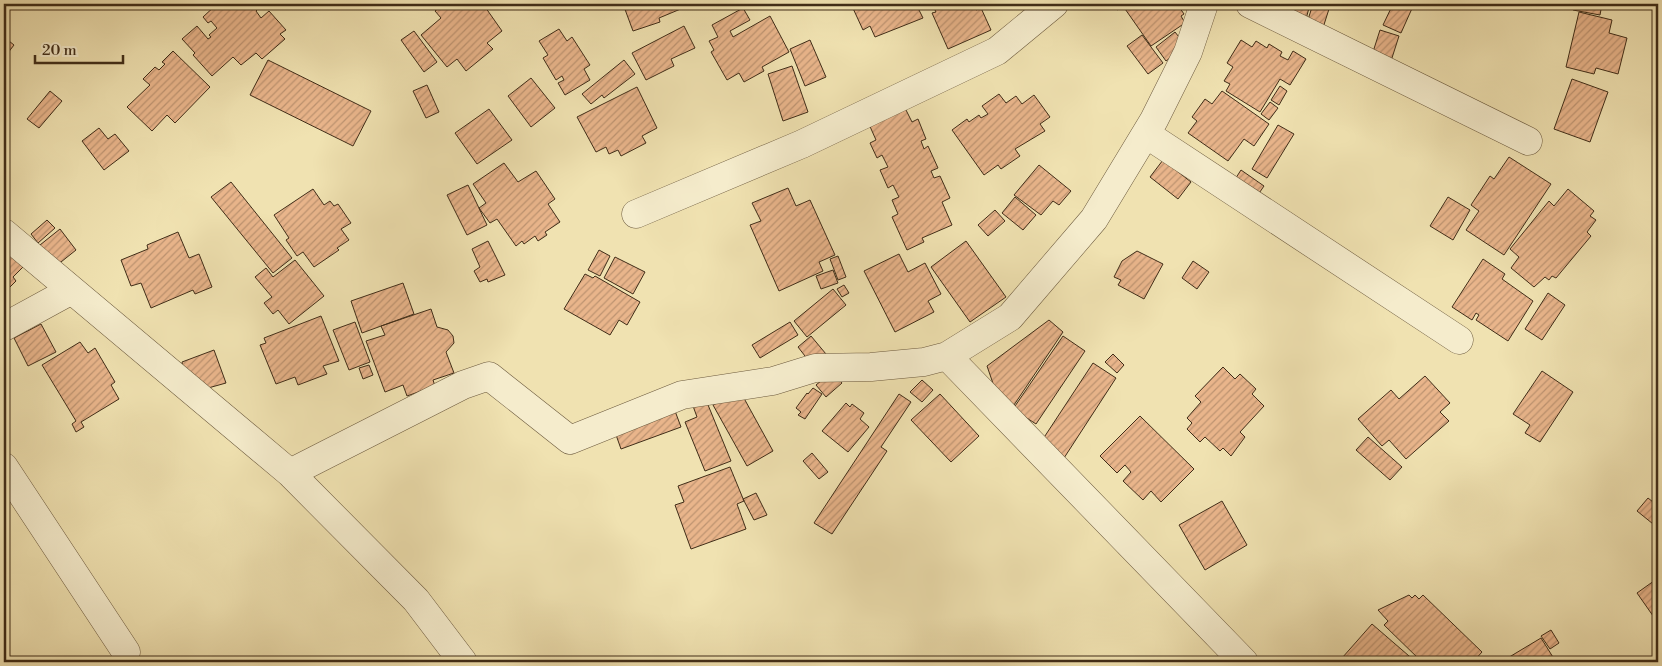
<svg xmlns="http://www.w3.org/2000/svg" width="1662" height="666" viewBox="0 0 1662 666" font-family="'Libre Bodoni',serif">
<defs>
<pattern id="building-hatch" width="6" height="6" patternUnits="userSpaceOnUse" patternTransform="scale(1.25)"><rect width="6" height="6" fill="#e9b58b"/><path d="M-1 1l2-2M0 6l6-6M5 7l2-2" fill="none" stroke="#be9471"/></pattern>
</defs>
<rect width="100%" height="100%" fill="#f0e2b1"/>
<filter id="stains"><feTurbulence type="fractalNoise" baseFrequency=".004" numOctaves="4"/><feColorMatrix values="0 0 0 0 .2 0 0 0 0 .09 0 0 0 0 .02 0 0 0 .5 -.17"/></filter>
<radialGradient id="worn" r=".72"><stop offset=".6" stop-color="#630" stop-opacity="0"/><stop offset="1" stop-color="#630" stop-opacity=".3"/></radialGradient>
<path fill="url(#building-hatch)" stroke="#402d18" d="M217,4H257L260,7L256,11L261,18L269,11L286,30L280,34L285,39L262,59L256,53L241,65L233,57L212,76L193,55L195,53L182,39L197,26L208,39L211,37L209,35L217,28L211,21L208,23L203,17Z
M444,4H483L502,31L487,43L493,49L466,71L457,59L447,67L421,35L441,18L435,11Z
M623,4H686L683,8L659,18L660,22L633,31Z
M851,4H923L917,6L923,18L875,37L870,26L863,30Z
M932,4H974L976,10L981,8L991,30L948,49L932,13L936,12Z
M1112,4H1177L1184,14L1181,16L1185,23L1151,46L1123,6L1117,10Z
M1282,4H1310L1305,23L1279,16Z
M1313,4L1329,9L1321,34L1305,29Z
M1393,4H1414L1401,33L1383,25Z
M1575,4H1602L1600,15L1573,10Z
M743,8L750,20L730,31L733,37L770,16L789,52L762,67L764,71L744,82L739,73L727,80L711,52L714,50L709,41L718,37L712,25Z
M1579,12L1612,20L1609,33L1627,38L1618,74L1596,68L1594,74L1566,67Z
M684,26L695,48L671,59L674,66L646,80L632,53Z
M559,29L567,41L572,37L590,65L584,69L590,80L565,95L558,83L564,80L562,76L556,80L543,58L548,55L539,41Z
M1380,30L1399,36L1391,61L1372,55Z
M414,31L437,62L424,72L401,40Z
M1175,32L1186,46L1166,61L1156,47Z
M1142,35L1163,63L1148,74L1127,46Z
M4,37L14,45L4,58Z
M810,40L826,77L805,86L790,49Z
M1241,40L1252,47L1256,41L1267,48L1269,44L1282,52L1280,56L1288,60L1293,51L1306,59L1290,85L1280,79L1260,112L1226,91L1230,84L1224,81L1233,67L1227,63Z
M173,51L210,87L175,123L167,115L152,131L127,107L150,85L143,79L155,67L159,70L165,64L162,62Z
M268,60L371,111L353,146L250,95Z
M624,60L635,74L604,98L602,95L591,104L582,94Z
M792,66L808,112L783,121L768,74Z
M531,78L555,108L531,127L508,96Z
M1572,79L1608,92L1590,142L1554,129Z
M427,85L439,112L426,118L413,91Z
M1280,86L1287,91L1279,105L1271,100Z
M637,87L657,128L642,136L646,143L621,156L618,150L609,154L606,147L596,152L577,117Z
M50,91L62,101L39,128L27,119Z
M1222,91L1269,124L1254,146L1244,139L1228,161L1188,133L1197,121L1192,117L1205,99L1212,104Z
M999,94L1006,103L1016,96L1022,104L1034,95L1050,117L1040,124L1045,131L1015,149L1020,156L1001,169L998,165L984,175L952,130L967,119L969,122L979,115L981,118L988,114L982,106Z
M902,102L912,122L918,119L926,139L921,141L924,149L928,146L938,168L931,171L934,178L940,176L950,198L942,202L952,225L922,238L924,242L907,250L892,217L898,214L892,200L899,197L893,185L888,188L880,170L888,167L882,155L877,158L870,143L876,140L868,122Z
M1270,102L1278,108L1269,120L1261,114Z
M489,109L512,140L477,164L455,133Z
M1278,125L1294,134L1267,178L1252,169Z
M99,128L108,139L115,134L129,151L104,170L82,141Z
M1509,157L1551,184L1504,255L1466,230L1479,211L1471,205L1490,176L1494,179Z
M1163,160L1191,182L1178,199L1150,177Z
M504,163L518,182L536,171L555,199L548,204L560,222L545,232L547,235L538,241L535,236L524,244L522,241L516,246L497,219L490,223L479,208L486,203L473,184Z
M1039,165L1071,191L1059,205L1053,201L1041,215L1014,195Z
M1241,170L1264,186L1253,202L1230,187Z
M231,182L292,258L273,273L211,197Z
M468,185L487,225L467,235L447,195Z
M788,188L796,206L810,200L835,255L819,262L823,271L779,291L750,225L761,221L752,203Z
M313,189L324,205L330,201L334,206L338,204L351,223L341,229L349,240L337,248L339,250L314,267L303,252L297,256L286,240L289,238L274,215Z
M1568,189L1594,211L1590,216L1596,220L1587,232L1591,236L1556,278L1552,276L1549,280L1545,277L1534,287L1511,268L1519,257L1510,249L1549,201L1554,206Z
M1015,197L1036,215L1023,230L1002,213Z
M1448,197L1470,210L1453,240L1430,226Z
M995,210L1005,221L988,236L978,225Z
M47,220L55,228L38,243L31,234Z
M60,229L76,250L51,270L35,249Z
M178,232L189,258L199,254L212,287L195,294L193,290L151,308L141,283L131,286L121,260L148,249L147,245Z
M488,241L505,275L488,282L487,279L480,282L474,271L480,267L472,249Z
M966,241L1006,297L970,322L931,267Z
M4,248L23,267L13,277L16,281L4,293Z
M599,250L610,256L600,276L588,270Z
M1137,251L1163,264L1144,299L1118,285L1121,280L1114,277L1122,261Z
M899,254L908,272L925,263L941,294L928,301L934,312L895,332L864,271Z
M838,256L846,277L838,280L830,259Z
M615,257L645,272L633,294L604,278Z
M1483,259L1505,274L1502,279L1533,301L1508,341L1476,320L1479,315L1476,313L1472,320L1452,307Z
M295,260L324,296L289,324L278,310L273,314L264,303L272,297L255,277L266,268L273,277Z
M1193,261L1209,272L1197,289L1182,278Z
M833,270L838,283L821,289L816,276Z
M585,274L593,278L595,276L640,302L627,325L619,320L610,335L564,309Z
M403,283L414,314L362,333L351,301Z
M844,285L849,293L842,297L837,289Z
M833,289L846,305L807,337L794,321Z
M1548,293L1565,305L1542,340L1525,329Z
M431,309L437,327L448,330L453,336L454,343L446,352L454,373L433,380L435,386L407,396L403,385L385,392L366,341L385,335L381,326Z
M321,316L339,361L323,366L327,374L298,385L295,377L276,384L260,345L266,343L264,338Z
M1049,320L1063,332L1012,408L997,395L987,366Z
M355,322L370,362L349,370L333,330Z
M790,322L798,335L760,358L752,345Z
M41,324L56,352L28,366L14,338Z
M811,336L826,354L812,365L798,347Z
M1063,336L1085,351L1036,424L1013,409Z
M80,342L88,353L95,348L115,382L111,385L119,399L81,422L84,427L76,432L72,424L76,421L42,365Z
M214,350L226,383L201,390L184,375L182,362Z
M1113,354L1124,365L1117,373L1105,362Z
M1093,363L1116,378L1064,458L1041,442Z
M369,365L373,375L363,379L359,368Z
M1223,367L1235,379L1240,374L1256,389L1252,394L1264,406L1240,432L1245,437L1231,456L1223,448L1220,451L1205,437L1200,442L1187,429L1192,423L1187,418L1201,402L1195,396Z
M1542,371L1573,392L1540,442L1525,433L1530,425L1513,414Z
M827,376L837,377L842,383L826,397L816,385Z
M1425,376L1450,403L1440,412L1449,421L1406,459L1389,440L1382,446L1358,419L1391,390L1399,399Z
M922,380L933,390L922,402L910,392Z
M813,388L822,394L805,419L798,415L801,412L796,408L807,393L808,394Z
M740,391L773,451L747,466L713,405Z
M899,394L911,402L881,447L887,451L832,534L814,523Z
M940,394L979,436L951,462L911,420Z
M706,400L731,461L705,471L685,422L697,417L693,406Z
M846,403L850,407L852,404L864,413L860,419L869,427L848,452L822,431Z
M675,411L681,427L621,449L615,432Z
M1140,416L1194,469L1161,502L1151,491L1143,500L1123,481L1131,472L1125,465L1117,473L1100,456Z
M1368,437L1402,467L1390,480L1356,450Z
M812,453L828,472L819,479L803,461Z
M730,467L744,501L737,504L746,529L691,549L675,505L684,502L678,486Z
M756,493L767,515L754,520L743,499Z
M1648,498L1658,506V528L1637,511Z
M1222,501L1247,545L1205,570L1179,525Z
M1658,578V623L1637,593Z
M1409,595L1412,598L1415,595L1419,599L1423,595L1482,652L1473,662H1422L1384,625L1388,621L1378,610Z
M1372,624L1416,662H1347L1342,658Z
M1551,630L1559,643L1550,649L1541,636Z
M1541,638L1556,662H1501Z"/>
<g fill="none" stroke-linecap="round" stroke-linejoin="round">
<defs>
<path id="minor" d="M1250,4L1528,141
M1146,134L1459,340
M636,214L802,144L997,51L1054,4
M4,233L290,473L416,600L463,662
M4,327L70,291
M947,356L1244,662
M4,467L126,652
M290,473L463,385L489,376L570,440L682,395L773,381L815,368L871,367L924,362L947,356L1010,317L1094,219L1154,120L1188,52L1204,4"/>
</defs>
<use href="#minor" stroke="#6c5a3e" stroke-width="29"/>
<use href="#minor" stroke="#f5eccc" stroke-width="28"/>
</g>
<rect width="1662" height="666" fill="none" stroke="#f0e2b1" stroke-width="20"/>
<rect x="5" y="5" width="1652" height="656" fill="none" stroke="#402d18" stroke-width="2.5"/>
<rect x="10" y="10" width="1642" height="646" fill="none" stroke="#402d18"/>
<path d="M35 55v8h88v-8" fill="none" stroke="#402d18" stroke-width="2.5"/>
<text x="42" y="55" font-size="15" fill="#402d18" stroke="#f5eccc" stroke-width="4" paint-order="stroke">20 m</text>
<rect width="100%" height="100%" filter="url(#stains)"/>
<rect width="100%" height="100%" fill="url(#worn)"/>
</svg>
